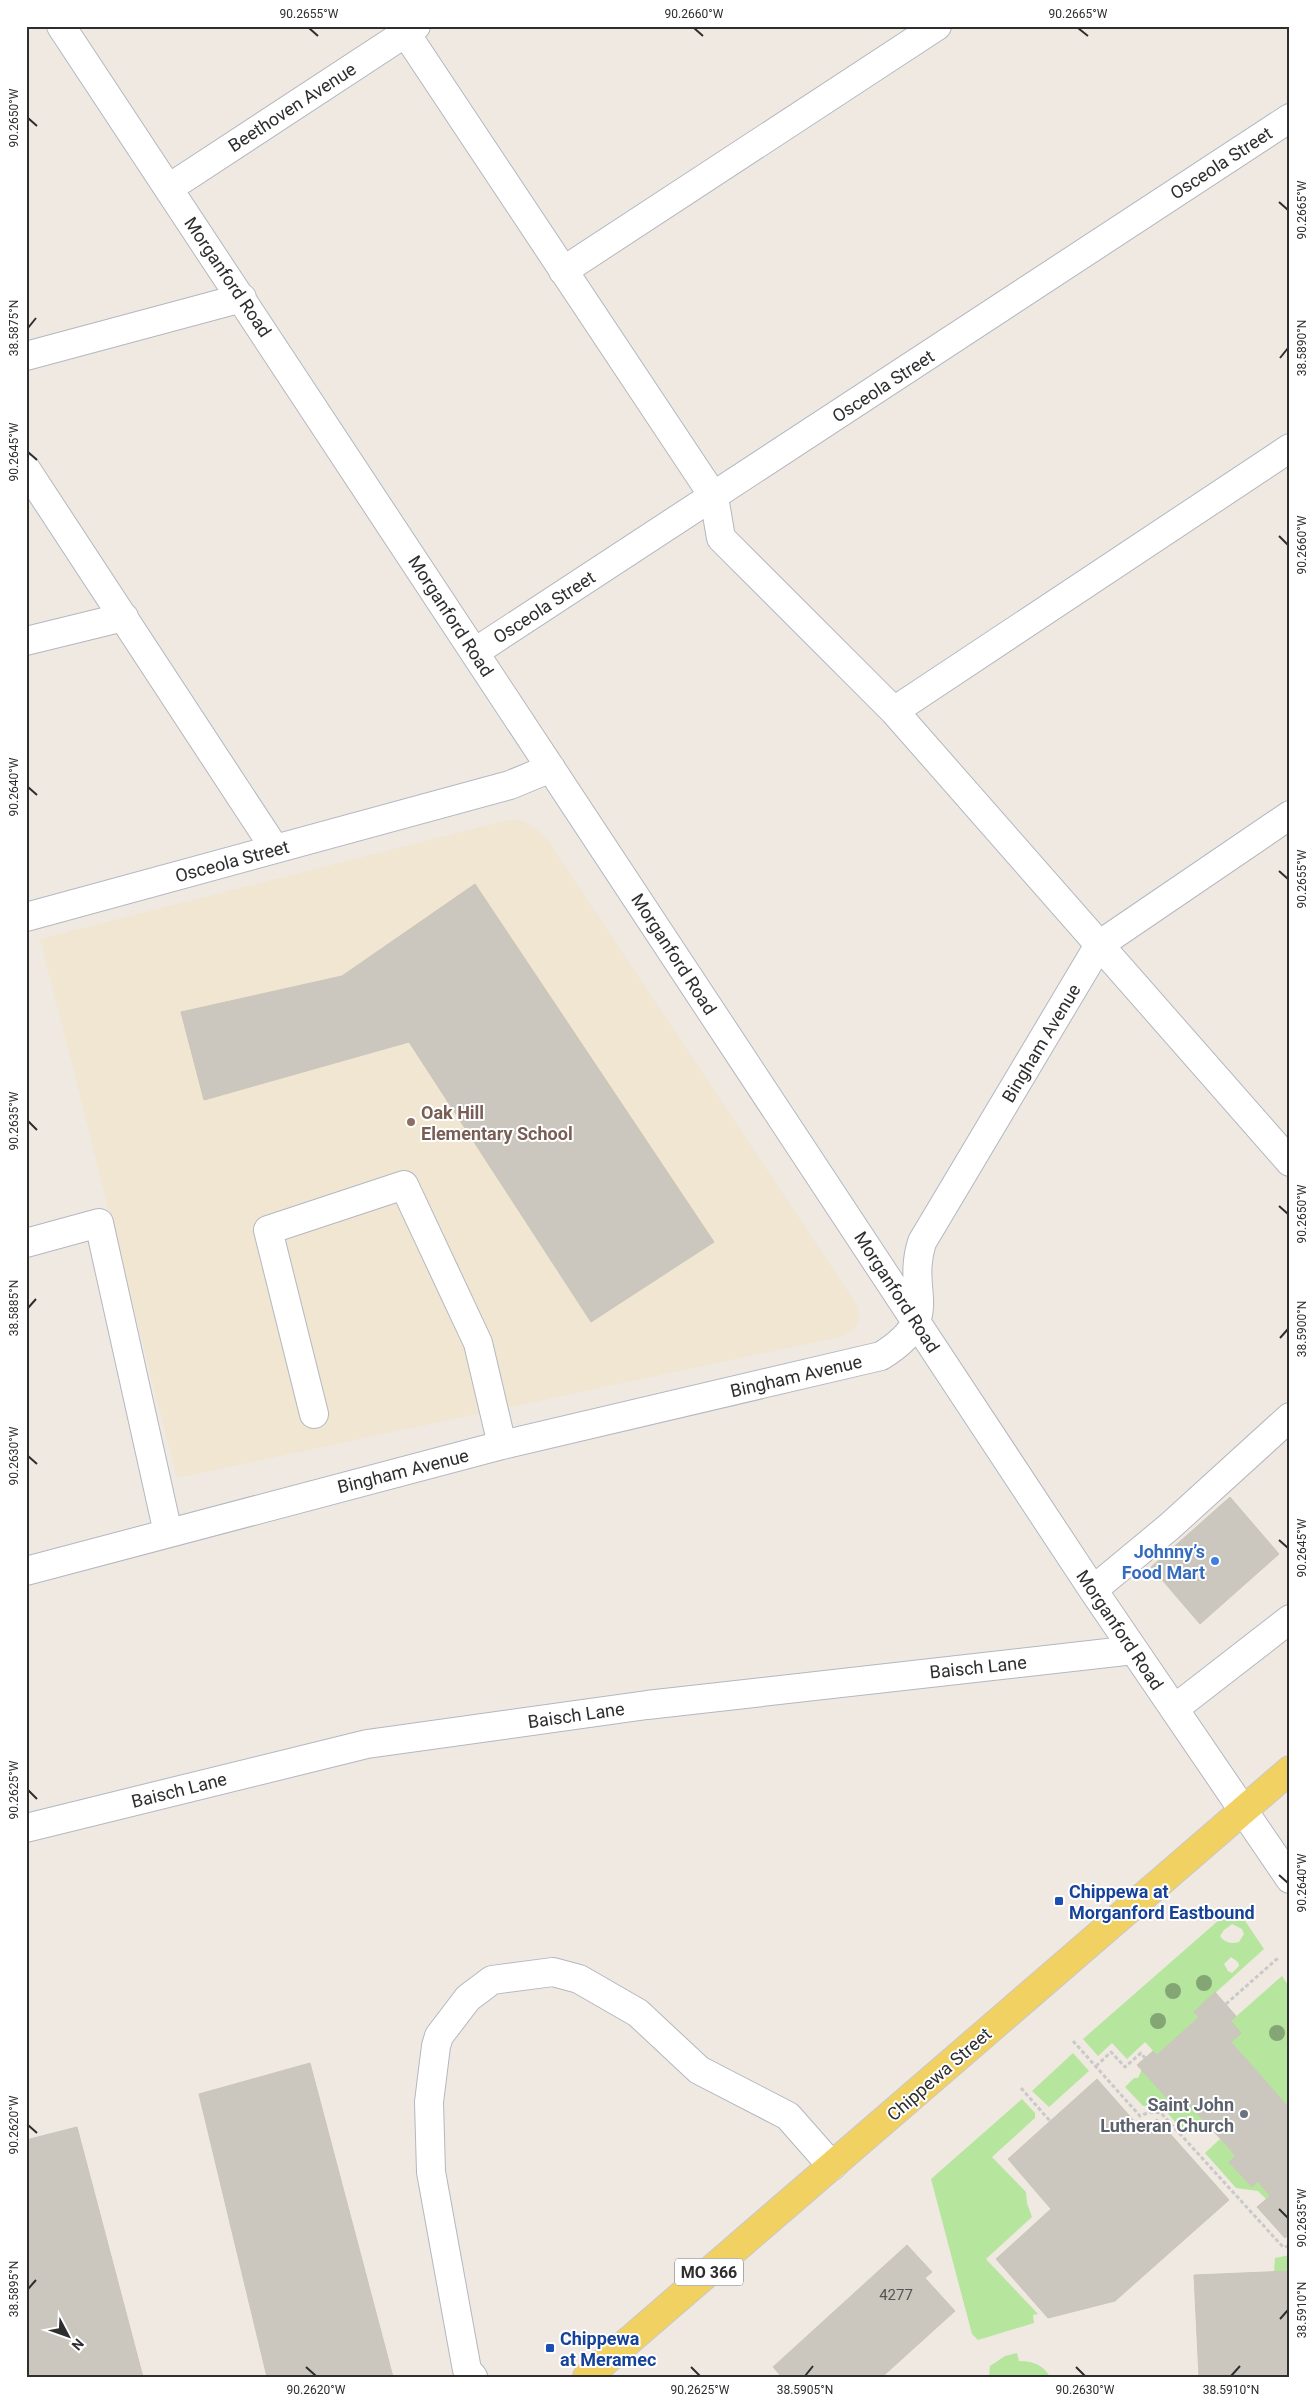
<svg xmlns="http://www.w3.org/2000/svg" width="1316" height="2403" viewBox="0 0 1316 2403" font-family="Roboto,sans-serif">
<rect width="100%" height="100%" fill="#efe9e1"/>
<path fill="#f0e6d1" d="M508,820H521L537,830L549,842L857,1305L859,1317L855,1328L844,1336L177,1478L40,939Z"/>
<path fill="#b6e59e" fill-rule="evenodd" d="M1235,1906L1264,1949L1194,2012L1199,2017L1157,2055L1145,2042L1127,2059L1112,2043L1098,2056L1083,2039ZM1232,1924L1242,1929L1244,1934L1239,1942C1231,1944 1225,1943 1220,1936L1224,1930ZM1231,1957L1238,1962L1239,1966L1232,1973L1228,1971L1224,1964Z
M1282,1976L1290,1988V2109L1231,2042V2021Z
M1073,2053L1089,2071L1049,2107L1032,2091Z
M1142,2069L1177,2109L1186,2101L1203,2119L1186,2134L1162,2107L1143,2106L1125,2087L1134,2078H1138Z
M1022,2099L1035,2113V2118L992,2157L1026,2192L1027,2203L1032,2217L986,2259L1038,2314L1033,2315L1034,2323L978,2340L972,2334L931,2179Z
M1220,2139L1236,2156L1230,2162L1252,2187L1258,2181L1270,2196L1266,2199L1258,2191L1236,2188L1205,2153Z
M1290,2255V2271L1274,2272L1275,2258Z
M1017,2353L1019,2361C1032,2361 1043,2364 1050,2377H989L990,2366L1005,2356Z"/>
<path fill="#cbc7bf" stroke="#cbc5ba" d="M475,884L714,1242L591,1322L409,1042L204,1100L181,1012L342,976Z
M1230,1497L1279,1554L1200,1624L1151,1567Z
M1215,1992L1236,2016L1231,2021L1241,2033L1231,2042L1290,2109V2234L1285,2238L1257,2207L1270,2196L1258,2181L1252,2187L1229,2162L1236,2156L1186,2101L1177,2109L1137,2065L1153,2051L1157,2055L1199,2017L1194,2012Z
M310,2063L393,2377H267L199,2094Z
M1097,2079L1143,2131L1157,2119L1229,2200L1115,2301L1048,2318L996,2259L1051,2209L1008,2159Z
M77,2127L143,2377H26V2140Z
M907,2245L932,2272L925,2278L955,2311L882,2377H782L773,2367Z
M1290,2271V2377H1199L1194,2275Z"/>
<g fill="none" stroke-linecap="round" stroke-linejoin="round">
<defs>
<path id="minor" d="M61,26L1093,1590L1290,1879
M401,26L714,497L721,538L894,711L1290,1162
M169,188L416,26
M563,271L937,26
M26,356L242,298
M26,469L275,849
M26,641L124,617
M475,652L1290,118
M894,711L1290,448
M26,917L510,785L551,768
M26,1243L99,1223L168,1533
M314,1414L268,1230L404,1185L478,1343L502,1445
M26,1571L502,1445L881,1356C945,1316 905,1295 922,1242L1099,945L1290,815
M1093,1590L1169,1527L1290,1417
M1174,1709L1290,1619
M26,1828L367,1744L647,1705L1134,1650
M473,2377L467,2370L431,2172L429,2102L436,2046L439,2036L468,1998L492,1980L553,1972L579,1979L638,2013L699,2070L788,2116L832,2166"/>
<path id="major" d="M587,2377L1290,1770"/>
</defs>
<use href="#minor" stroke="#b4b7c1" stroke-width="30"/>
<use href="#major" stroke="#c9c9c9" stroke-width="30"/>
<path stroke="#c9c9c9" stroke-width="3" stroke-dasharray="4 2.5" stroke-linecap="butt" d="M1226,2004L1278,1958
M1073,2041L1140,2116L1150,2112L1161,2113L1283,2247L1290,2246
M1096,2066L1111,2052L1125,2067L1141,2053L1145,2058
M1021,2088L1050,2121"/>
<use href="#minor" stroke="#fff" stroke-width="28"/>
<use href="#major" stroke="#f2d163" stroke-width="28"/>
</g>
<g fill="#84a574">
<circle cx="1204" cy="1983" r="8"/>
<circle cx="1173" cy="1991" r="8"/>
<circle cx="1158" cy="2021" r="8"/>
<circle cx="1277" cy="2033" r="8"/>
</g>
<path fill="none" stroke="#2e2e2e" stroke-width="2" d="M309,28L318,36M694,28L703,36M1078,28L1088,36M28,118L37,126M1279,202L1288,210M28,328L36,318M1280,358L1288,348M28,452L37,460M1279,536L1288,545M28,787L37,795M1279,871L1288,879M28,1121L37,1130M1279,1206L1288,1214M28,1308L36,1299M1280,1338L1288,1329M28,1456L37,1464M1279,1540L1288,1548M28,1790L37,1799M1279,1875L1288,1883M28,2125L37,2133M1279,2209L1288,2218M28,2289L36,2280M1280,2319L1288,2310M306,2367L316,2376M691,2367L700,2376M1076,2367L1085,2376M805,2376L813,2366M1231,2376L1240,2366"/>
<circle fill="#8d6e63" stroke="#fff" stroke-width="2" cx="411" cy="1122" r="5"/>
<circle fill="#3f7fe0" stroke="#fff" stroke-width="2" cx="1215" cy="1561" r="5"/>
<g fill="#1a4fb4" stroke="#fff" stroke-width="2">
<rect x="1054" y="1896" width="10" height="10" rx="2.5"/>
<rect x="545" y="2343" width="10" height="10" rx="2.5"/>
</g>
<circle fill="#6b7280" stroke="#fff" stroke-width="2" cx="1244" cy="2114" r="5"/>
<g text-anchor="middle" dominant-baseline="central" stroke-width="4" stroke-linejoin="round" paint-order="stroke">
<g font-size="15" fill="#555452">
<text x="896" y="2295">4277</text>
</g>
<rect fill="#fff" stroke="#6d6d6d" stroke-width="1" x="675" y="2258.5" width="68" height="27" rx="4"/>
<g font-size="16" font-weight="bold" fill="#2e2e2e">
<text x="709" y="2272">MO 366</text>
</g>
<g font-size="18" fill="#2e2e2e" stroke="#fff">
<text transform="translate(292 107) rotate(-33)">Beethoven Avenue</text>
<text transform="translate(1221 163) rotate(-33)">Osceola Street</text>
<text transform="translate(228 277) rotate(56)">Morganford Road</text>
<text transform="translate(883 386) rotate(-33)">Osceola Street</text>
<text transform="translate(544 607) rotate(-33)">Osceola Street</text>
<text transform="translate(451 616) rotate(57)">Morganford Road</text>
<text transform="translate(232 861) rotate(-15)">Osceola Street</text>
<text transform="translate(674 954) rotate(57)">Morganford Road</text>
<text transform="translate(1041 1043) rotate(-59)">Bingham Avenue</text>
<text transform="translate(897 1292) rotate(57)">Morganford Road</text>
<text transform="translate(796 1376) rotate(-13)">Bingham Avenue</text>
<text transform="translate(403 1471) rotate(-14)">Bingham Avenue</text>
<text transform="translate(1120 1630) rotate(56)">Morganford Road</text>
<text transform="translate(978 1667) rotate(-6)">Baisch Lane</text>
<text transform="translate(576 1715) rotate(-8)">Baisch Lane</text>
<text transform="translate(179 1790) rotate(-14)">Baisch Lane</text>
<text transform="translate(939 2074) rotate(-41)">Chippewa Street</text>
</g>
<g font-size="18" font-weight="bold" fill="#785e54" stroke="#fff" text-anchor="start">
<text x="421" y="1112">Oak Hill<tspan x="421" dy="21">Elementary School</tspan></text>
</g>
<g font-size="18" font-weight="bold" fill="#366cbe" stroke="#fff" text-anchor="end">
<text x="1205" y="1551">Johnny’s<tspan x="1205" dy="21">Food Mart</tspan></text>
</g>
<g font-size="18" font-weight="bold" fill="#164399" stroke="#fff" text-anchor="start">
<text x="1069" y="1891">Chippewa at<tspan x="1069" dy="21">Morganford Eastbound</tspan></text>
<text x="560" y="2338">Chippewa<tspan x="560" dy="21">at Meramec</tspan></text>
</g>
<g font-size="18" font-weight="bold" fill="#5b616d" stroke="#fff" text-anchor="end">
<text x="1234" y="2104">Saint John<tspan x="1234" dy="21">Lutheran Church</tspan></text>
</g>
</g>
<rect width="1316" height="2403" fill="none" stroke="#ffffff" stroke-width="55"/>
<g transform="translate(68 2336) rotate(131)" stroke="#ffffff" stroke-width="4" paint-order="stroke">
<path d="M0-4L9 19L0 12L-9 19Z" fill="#2e2e2e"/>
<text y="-8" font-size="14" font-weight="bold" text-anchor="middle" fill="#2e2e2e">N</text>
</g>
<rect x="28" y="28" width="1260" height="2348" fill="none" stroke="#2e2e2e" stroke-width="2"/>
<g font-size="12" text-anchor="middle" fill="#2e2e2e">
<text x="309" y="18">90.2655°W</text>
<text x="694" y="18">90.2660°W</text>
<text x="1078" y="18">90.2665°W</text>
<text transform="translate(14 118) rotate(-90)" y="4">90.2650°W</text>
<text transform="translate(1302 210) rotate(-90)" y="4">90.2665°W</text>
<text transform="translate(14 328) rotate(-90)" y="4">38.5875°N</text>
<text transform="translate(1302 348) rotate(-90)" y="4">38.5890°N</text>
<text transform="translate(14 452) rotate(-90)" y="4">90.2645°W</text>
<text transform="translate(1302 545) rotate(-90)" y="4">90.2660°W</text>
<text transform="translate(14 787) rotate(-90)" y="4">90.2640°W</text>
<text transform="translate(1302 879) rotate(-90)" y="4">90.2655°W</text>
<text transform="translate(14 1121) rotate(-90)" y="4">90.2635°W</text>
<text transform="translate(1302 1214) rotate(-90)" y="4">90.2650°W</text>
<text transform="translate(14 1308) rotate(-90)" y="4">38.5885°N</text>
<text transform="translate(1302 1329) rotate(-90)" y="4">38.5900°N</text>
<text transform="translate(14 1456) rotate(-90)" y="4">90.2630°W</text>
<text transform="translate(1302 1548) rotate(-90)" y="4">90.2645°W</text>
<text transform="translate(14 1790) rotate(-90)" y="4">90.2625°W</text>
<text transform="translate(1302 1883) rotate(-90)" y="4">90.2640°W</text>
<text transform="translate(14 2125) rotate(-90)" y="4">90.2620°W</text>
<text transform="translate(1302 2218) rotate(-90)" y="4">90.2635°W</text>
<text transform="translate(14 2289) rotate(-90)" y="4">38.5895°N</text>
<text transform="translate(1302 2310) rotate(-90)" y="4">38.5910°N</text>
<text x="316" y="2394">90.2620°W</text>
<text x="700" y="2394">90.2625°W</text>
<text x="805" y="2394">38.5905°N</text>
<text x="1085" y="2394">90.2630°W</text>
<text x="1231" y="2394">38.5910°N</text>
</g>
</svg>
